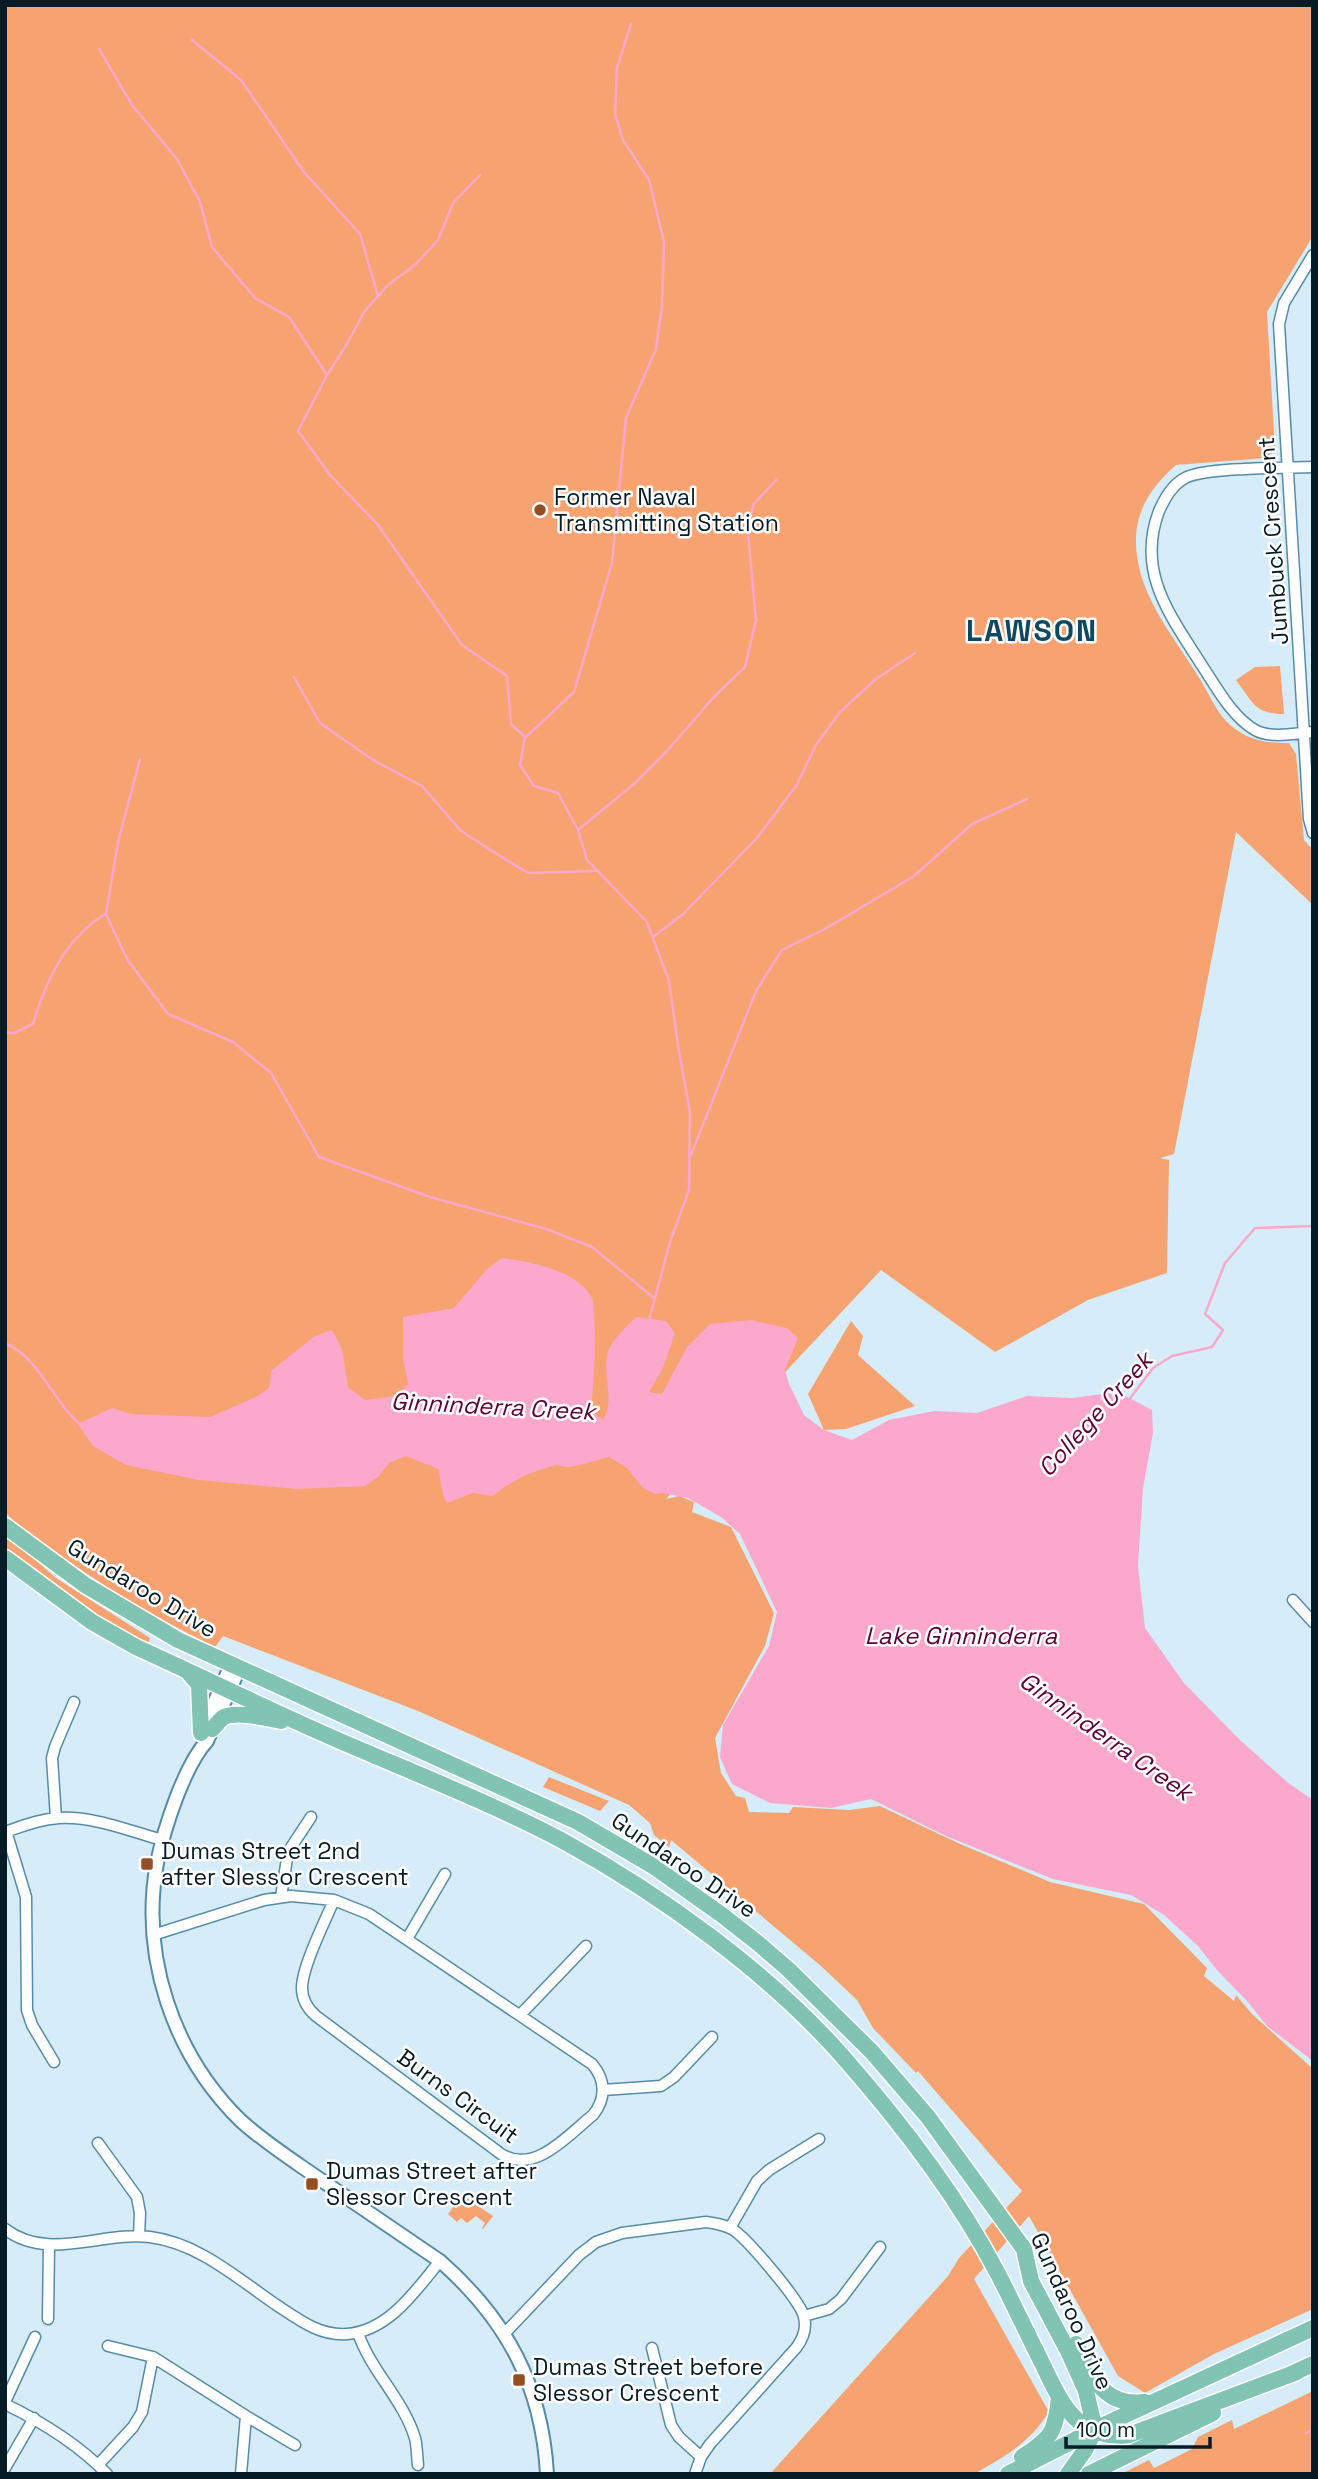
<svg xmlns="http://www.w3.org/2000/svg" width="1318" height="2479" viewBox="0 0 1318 2479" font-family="'Space Grotesk',sans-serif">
<rect width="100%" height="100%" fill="#d6ecf8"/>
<path fill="#f6a371" d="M5,5H1313V236L1267,312L1275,450L1266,458L1176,465C1155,483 1137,507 1136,537C1134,590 1171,633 1198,676C1207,690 1215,709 1226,721C1243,739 1266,744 1289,743L1296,754L1304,840L1313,850V905L1236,832L1174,1154L1160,1158L1169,1160L1167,1273L1088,1300L995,1352L881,1270L666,1499L679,1496L694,1502L692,1512L731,1527L774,1613L765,1646L715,1738L721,1773L736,1796L745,1798L749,1812L789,1813L793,1807L849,1810L880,1806L958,1843L1050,1882L1144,1904L1207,1968L1204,1976L1234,2001L1236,1995L1252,2014L1313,2069V2309L1214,2354L1145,2393L1118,2376L1029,2216L974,2279L1049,2412C1029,2443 1006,2456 974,2474H770L948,2276L959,2258L1022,2191L918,2071L916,2073L873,2028L857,2000L821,1966L671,1840L669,1847L654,1835L650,1823L629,1805L418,1711L223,1636L215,1647C141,1611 75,1569 11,1519L5,1511Z
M1280,666L1284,714C1254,714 1253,702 1236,680L1255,667Z
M851,1321L863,1336L858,1355L915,1406L846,1429L824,1430L808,1394Z
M5,1533L56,1578L150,1638L148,1645C98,1617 50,1587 5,1550Z
M549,1777L609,1801L600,1811L543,1787Z
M462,2195L493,2216L483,2229L482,2228L485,2223L476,2216L467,2223L461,2218L457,2222L448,2214Z
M1313,2391V2471L1307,2474H1121L1149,2460L1154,2468L1192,2449L1198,2437L1232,2420L1234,2429Z"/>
<path fill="#fba8cc" d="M502,1258C529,1261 579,1271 592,1298C594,1302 593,1310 594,1314C596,1346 594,1378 591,1411L603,1420C615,1400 603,1378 607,1356C609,1342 626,1327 636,1317L666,1321L675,1333L663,1368L649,1392L662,1394L687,1347L710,1324L751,1320L787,1328L798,1338L785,1370L789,1384L804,1415L824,1430L852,1440L889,1420L934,1411L977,1413L1027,1396L1072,1398L1118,1392L1152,1410L1153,1433L1143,1488L1138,1566L1145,1628L1184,1683L1240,1740L1287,1782L1313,1800V2061L1267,2026L1247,2001L1217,1970L1198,1946L1164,1915L1131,1895L1053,1879L946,1836L871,1799L831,1808L770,1803L732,1784L720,1757L723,1725L769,1646L777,1612L740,1534L721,1517L688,1498L662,1493L655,1494L643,1488L627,1468L609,1457C595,1460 569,1471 558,1465C534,1470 512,1480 493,1496L473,1493L447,1503C440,1492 442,1481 438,1469L406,1456L389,1463L378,1477L365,1486L297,1489L199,1480L126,1465L93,1446L78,1424L112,1408L131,1414L210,1417L256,1397L269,1388L272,1370L315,1336L332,1330L342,1349L348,1387L365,1400L397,1396L408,1384L403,1358V1317L454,1308L487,1269Z"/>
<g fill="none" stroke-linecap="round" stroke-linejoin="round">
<path stroke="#fba8cc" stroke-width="2.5" d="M192,40L241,80L304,172L360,234L378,296
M99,49L132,105L177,159L200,202L212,247L255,298L289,317L327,375L298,431L330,475L378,525L462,645L507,676L511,724L525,737L520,765L534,786L558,793L578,830L587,860L647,922L669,981L679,1052L690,1112L689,1190L670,1242L649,1320
M327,375L347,344L364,312L388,285L416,264L438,240L453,203L480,175
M294,677L320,723L373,760L422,786L461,831L497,854L528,873L595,871
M526,737L574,692L612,563L626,418L656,349L662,306L664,242L649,180L623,140L615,114L617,68L631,24
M140,759L118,842L106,914L127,959L168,1014L233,1042L271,1073L319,1157L430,1197L546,1229L592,1247L654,1298
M578,830L634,784L667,751L713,698L745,667L756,620L748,533L753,505L776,480
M653,937L682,915L757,838L796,786L816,745L840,712L876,679L915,653
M5,1032L14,1033L33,1024C45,982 67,937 105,914
M691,1155L756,991L782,950L825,929L914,876L972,824L1027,799
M5,1343C40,1358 53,1402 80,1424
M1128,1401L1153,1368L1172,1356L1212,1347L1223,1330L1205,1314L1225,1263L1255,1228L1313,1226
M1306,2433L1313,2430"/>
<defs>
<path id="minor" d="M1313,255L1284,303L1279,324L1309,819L1313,833
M1313,467C1285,468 1206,467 1185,478C1172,485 1165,498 1159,511C1136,572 1170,615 1201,664C1215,685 1232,717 1255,730C1271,739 1295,733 1313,732
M1293,1600L1313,1622
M56,1818L52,1758L55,1747L74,1702
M6,1831L26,1897L27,2010L32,2025L54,2062
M5,1832C23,1826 40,1819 59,1818C93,1816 130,1831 162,1840
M281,1897L288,1852L311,1817
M153,1935L264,1900L291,1896L334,1900C325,1921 302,1967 302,1988C302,2000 308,2009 316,2016L501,2154C535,2175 568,2135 593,2115C606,2099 606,2080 592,2064L369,1914L334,1900
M407,1939L445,1874
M520,2015L586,1946
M603,2090L661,2086L674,2077L712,2037
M98,2143L137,2197L140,2213L139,2236
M730,2228L757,2181L769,2170L819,2139
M5,2229C48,2262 102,2231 150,2237C198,2243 237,2278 275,2304C298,2319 319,2336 347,2334C389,2331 416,2290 440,2261
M804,2316L829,2309L841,2299L880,2247
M48,2319L49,2245
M358,2333C371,2371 403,2399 415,2438C417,2446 417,2456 418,2465
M505,2333L579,2255L596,2242L622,2233L706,2222C715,2223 724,2225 732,2229C747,2238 801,2302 804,2317C807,2329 803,2339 796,2348L710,2444L701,2457L695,2474
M108,2346L153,2357
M652,2348L671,2425L679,2437L701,2457
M5,2402L35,2337
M5,2404C42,2422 78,2444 107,2474
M246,2416L295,2445
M98,2465L133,2427L142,2412L153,2357L246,2416L241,2474
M5,2468L34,2418"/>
<path id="tertiary" d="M239,1669L207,1741C184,1766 164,1829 157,1863C140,1956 173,2054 240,2120C265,2143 294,2161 321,2180C361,2207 401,2234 440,2261C506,2319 542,2385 547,2474
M202,1730L231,1665"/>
<path id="primary" d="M5,1526L85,1585L178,1640L578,1822L653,1866L722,1915L759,1944L789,1970L872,2052L928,2117L1024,2249L1031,2281L1068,2351L1086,2391L1095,2430
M5,1558L92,1622L136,1647C204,1678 271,1711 340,1741C414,1773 491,1803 563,1841C660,1894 771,1974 844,2058C902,2124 956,2194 997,2272C1012,2301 1026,2331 1041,2361C1051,2381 1059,2401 1074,2417C1088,2432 1110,2438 1129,2435L1297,2372
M189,1673L199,1685L201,1733
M212,1729C216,1726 220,1719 224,1717C237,1711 268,1718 281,1721
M1076,2344C1093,2376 1102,2407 1145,2402
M1289,2375L1313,2364
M1022,2457C1051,2438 1055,2434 1059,2398
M1008,2474L1106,2424L1313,2328
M1068,2474L1085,2450L1095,2430
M1089,2474L1213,2413"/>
</defs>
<use href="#minor" stroke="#568ca7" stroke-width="13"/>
<use href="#tertiary" stroke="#568ca7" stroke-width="16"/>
<use href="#primary" stroke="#fff" stroke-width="19"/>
<use href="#minor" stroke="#fff" stroke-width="10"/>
<use href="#tertiary" stroke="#fff" stroke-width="12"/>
<use href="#primary" stroke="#81c4b3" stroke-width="16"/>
</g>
<g fill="#934f21" stroke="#fff" stroke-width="2.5">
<circle cx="540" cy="510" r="7"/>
<rect x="140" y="1857" width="14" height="14" rx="3.5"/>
<rect x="305" y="2177" width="14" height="14" rx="3.5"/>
<rect x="512" y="2373" width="14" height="14" rx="3.5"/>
</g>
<g text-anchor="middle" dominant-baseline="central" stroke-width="5" stroke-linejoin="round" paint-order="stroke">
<g font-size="23" fill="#051b25" stroke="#fff" text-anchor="start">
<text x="554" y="497">Former Naval<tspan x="554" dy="26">Transmitting Station</tspan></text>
<text x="161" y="1851">Dumas Street 2nd<tspan x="161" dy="26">after Slessor Crescent</tspan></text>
<text x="326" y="2171">Dumas Street after<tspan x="326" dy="26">Slessor Crescent</tspan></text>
<text x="533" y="2367">Dumas Street before<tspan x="533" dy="26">Slessor Crescent</tspan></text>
</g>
<g font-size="23" fill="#051b25" stroke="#fff">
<text transform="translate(1273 541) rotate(-94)">Jumbuck Crescent</text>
<text transform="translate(142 1588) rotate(31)">Gundaroo Drive</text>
<text transform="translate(684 1865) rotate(34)">Gundaroo Drive</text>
<text transform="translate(458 2096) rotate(36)">Burns Circuit</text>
<text transform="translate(1072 2311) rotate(66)">Gundaroo Drive</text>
</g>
<g font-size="24" font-style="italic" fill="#5c0037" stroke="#fff">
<text transform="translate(493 1406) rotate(3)">Ginninderra Creek</text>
<text transform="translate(1095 1414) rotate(-48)">College Creek</text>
<text x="961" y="1635">Lake Ginninderra</text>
<text transform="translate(1106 1736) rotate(35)">Ginninderra Creek</text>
</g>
<g font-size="30" font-weight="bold" letter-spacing="2" fill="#0e4861" stroke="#fff">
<text x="1032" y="630">LAWSON</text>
</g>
</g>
<rect width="1318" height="2479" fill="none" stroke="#051b25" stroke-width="14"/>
<path d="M1066 2437v10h144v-10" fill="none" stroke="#051b25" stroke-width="3.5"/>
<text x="1076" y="2437" font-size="21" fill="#051b25" stroke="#ffffff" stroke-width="5" paint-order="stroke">100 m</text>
</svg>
